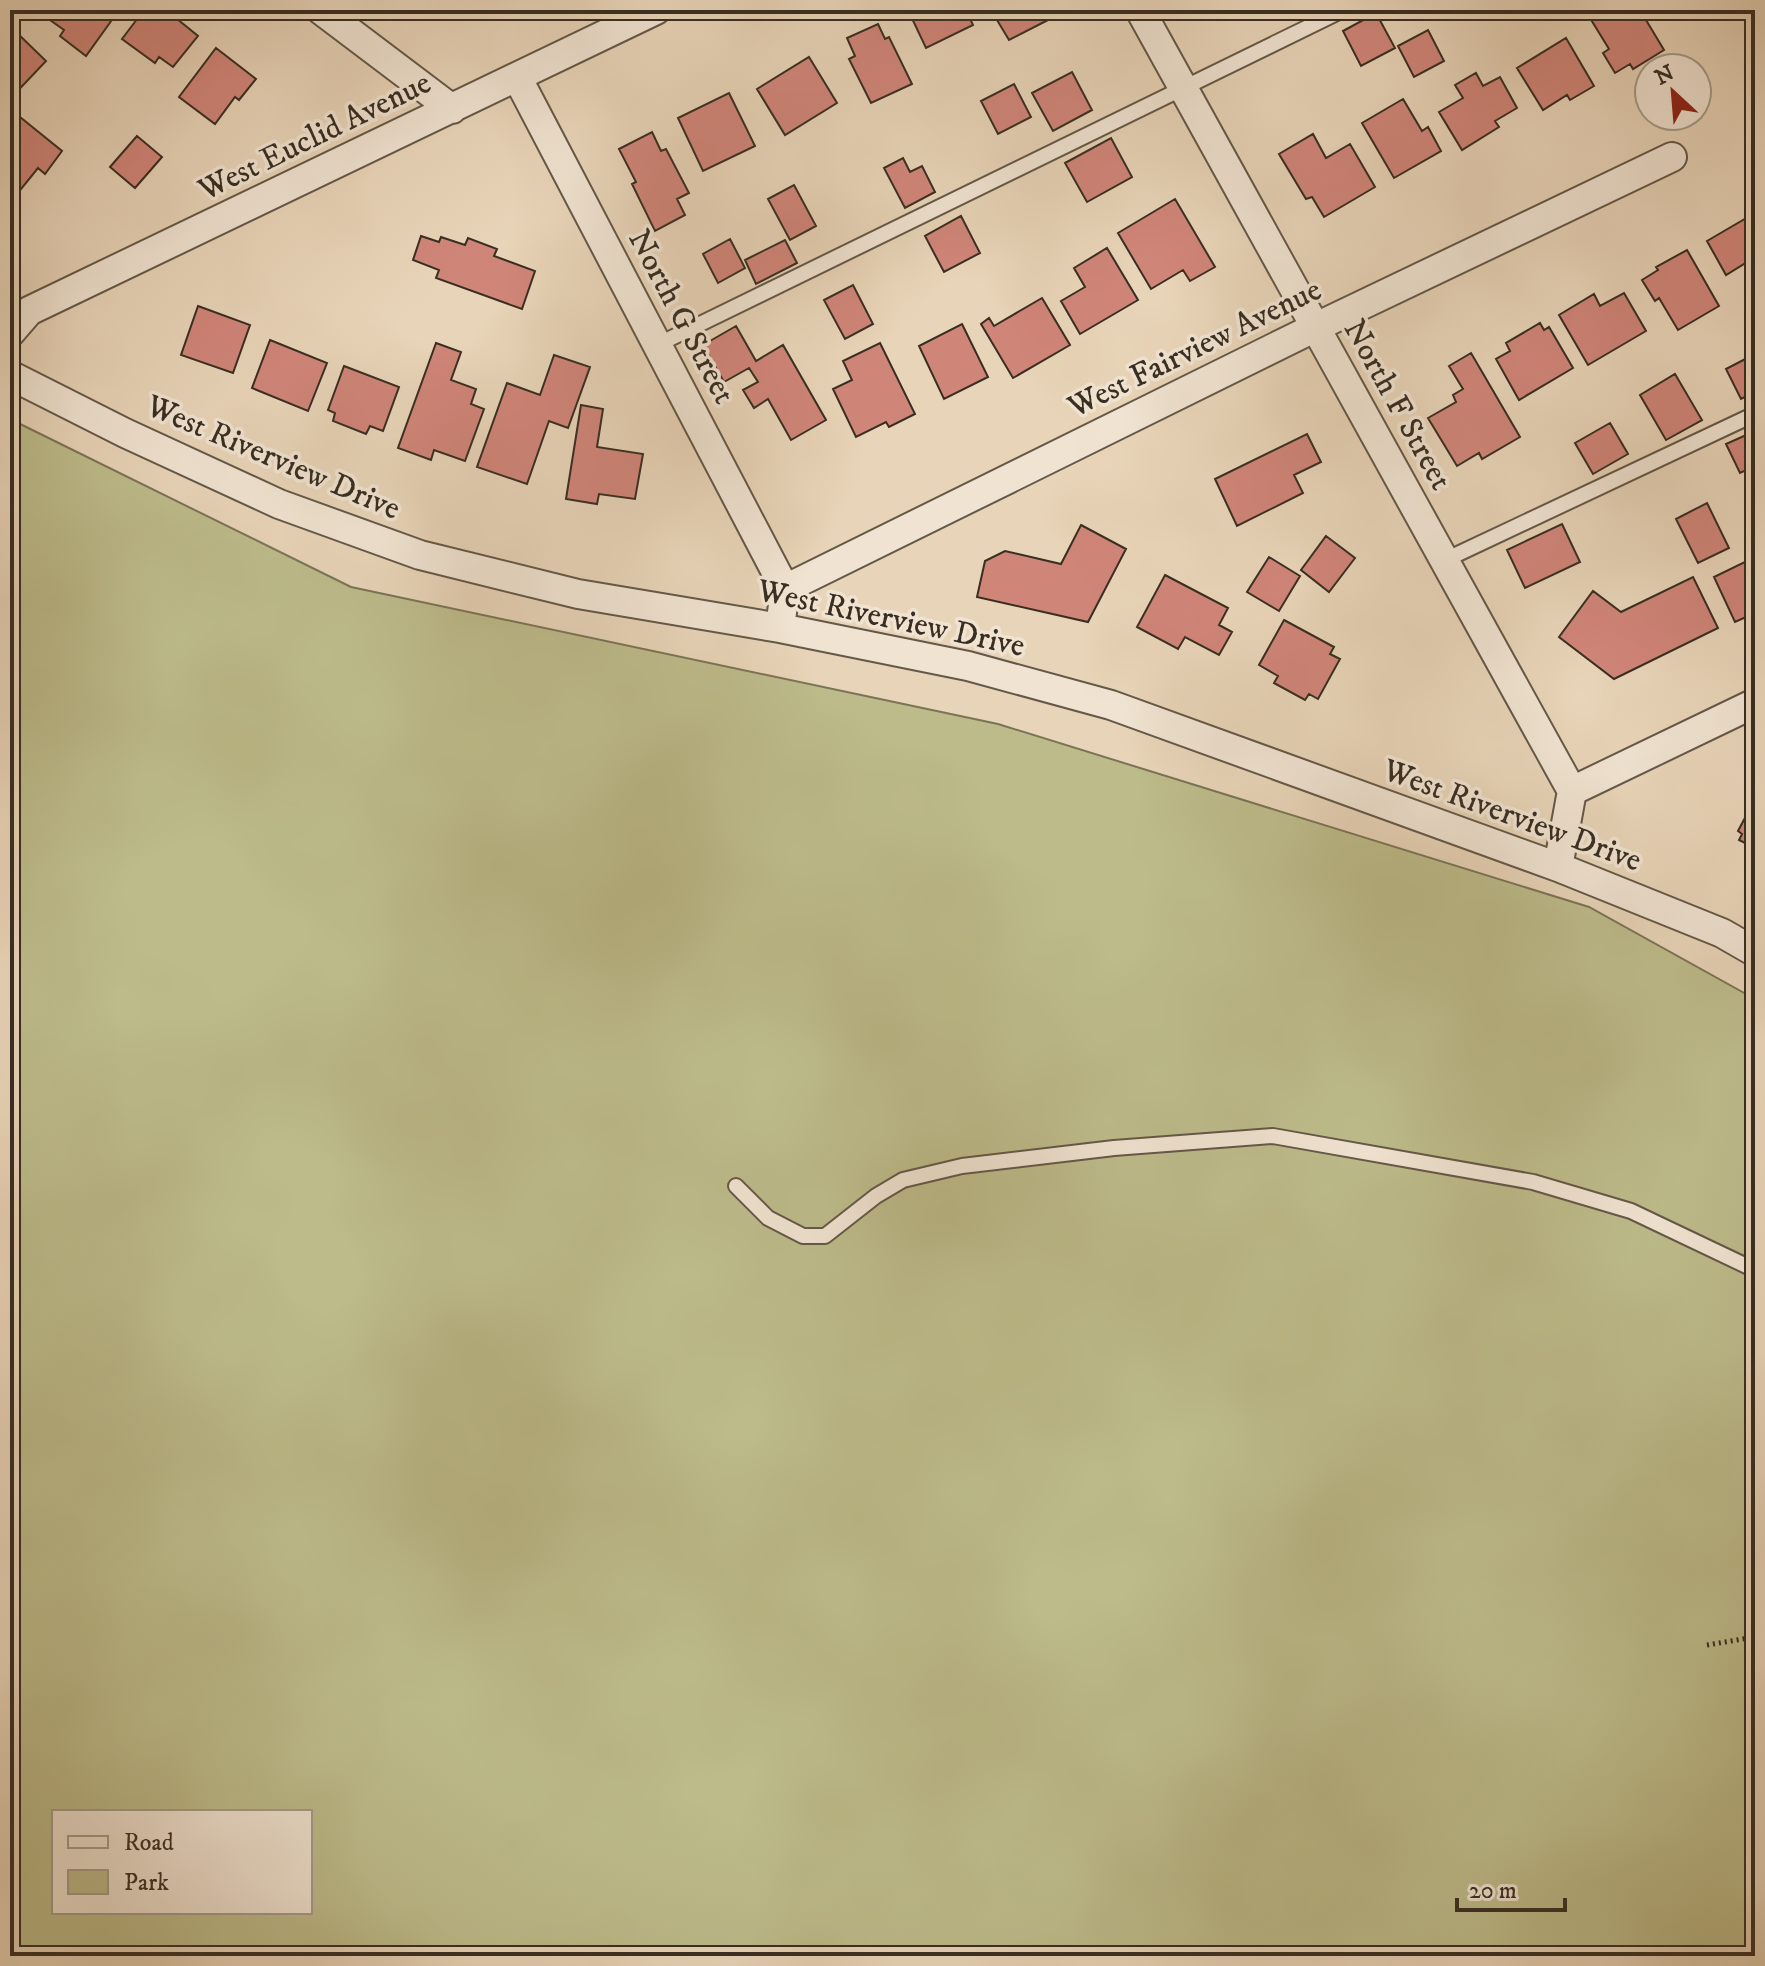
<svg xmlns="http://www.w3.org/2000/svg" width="1765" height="1966" viewBox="0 0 1765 1966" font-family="'IM FELL DW Pica',serif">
<rect width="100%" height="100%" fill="#e8d4b8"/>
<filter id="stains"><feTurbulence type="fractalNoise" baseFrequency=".0025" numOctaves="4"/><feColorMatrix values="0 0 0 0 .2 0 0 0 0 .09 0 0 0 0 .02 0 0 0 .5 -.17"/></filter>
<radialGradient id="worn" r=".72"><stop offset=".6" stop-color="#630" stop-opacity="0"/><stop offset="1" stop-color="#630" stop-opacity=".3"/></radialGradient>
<path fill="#bdbb8a" stroke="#7a7456" stroke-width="2" fill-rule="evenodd" d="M10,419L351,587L998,724L1589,907L1755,999V1956H10ZM54,1812H310V1912H54Z"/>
<path fill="#d08579" stroke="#382e22" stroke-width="2" d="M58,10H119L86,56L60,36L64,30L50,20Z
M144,10H166L198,36L173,67L159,57L155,63L122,39Z
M908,10H966L973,25L926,48Z
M991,10H1045L1050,19L1009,40Z
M1603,10H1640L1664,50L1633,69L1630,64L1615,73L1603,53L1609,49L1590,18Z
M1376,13L1395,48L1361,66L1343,31Z
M878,24L885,39L889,37L912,84L871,103L849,59L855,56L847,38Z
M13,29L46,61L10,99V31Z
M1428,30L1444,61L1414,77L1398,46Z
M1566,38L1594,86L1570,100L1567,95L1543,110L1517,68Z
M216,48L256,79L239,100L235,97L215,124L179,97Z
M809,57L837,103L785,135L757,89Z
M1072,72L1092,110L1053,131L1032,93Z
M1476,73L1483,86L1500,77L1517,108L1495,121L1499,127L1462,150L1439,112L1463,98L1455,85Z
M1014,84L1031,117L998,134L981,101Z
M729,93L755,146L703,171L678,118Z
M1403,99L1422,131L1428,127L1441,151L1394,178L1362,123Z
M20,117L62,151L45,174L38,168L13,199L10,197V129Z
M652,132L661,151L666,149L689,193L677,199L685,215L655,231L632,184L636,182L619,149Z
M1313,134L1326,158L1350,144L1375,187L1324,217L1312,197L1306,199L1279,154Z
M137,136L162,157L135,188L110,167Z
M1111,138L1132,177L1087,202L1065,163Z
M903,158L910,172L922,166L935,192L905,208L884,168Z
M794,185L816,226L790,240L768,199Z
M1175,199L1215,267L1190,281L1183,270L1151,289L1118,233Z
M1755,213V271L1749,261L1726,275L1707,241Z
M961,216L980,253L944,272L925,236Z
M421,236L439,242L441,237L465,245L468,238L497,249L494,256L535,271L522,309L436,278L439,270L413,260Z
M730,239L745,268L718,283L703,254Z
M785,240L797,263L756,284L745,260Z
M1107,248L1138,300L1080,334L1061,301L1085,287L1074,268Z
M1687,250L1719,306L1678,330L1659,298L1655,301L1642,280L1658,270L1656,267Z
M853,285L873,324L845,339L824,300Z
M1624,293L1646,331L1588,365L1559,315L1594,294L1600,306Z
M1042,298L1070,345L1013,378L981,324L989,318L994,326Z
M198,306L250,325L233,373L181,355Z
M1540,323L1544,330L1549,327L1573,368L1519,400L1496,359L1510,351L1506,343Z
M962,324L988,377L944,399L919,346Z
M736,326L756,361L783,345L826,420L791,440L768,399L754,408L743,390L758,382L749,368L724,382L703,345Z
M270,340L327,363L308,411L252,388Z
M436,343L461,352L451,380L476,389L471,404L484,409L465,461L434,450L431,460L398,448Z
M880,343L915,414L889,427L886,422L856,437L833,389L852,380L843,361Z
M1471,353L1520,437L1482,459L1479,453L1457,466L1428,418L1456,402L1453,395L1463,389L1449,366Z
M1755,354V392L1741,399L1726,369Z
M554,355L590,367L568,428L549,421L527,484L477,467L507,383L540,395Z
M344,366L399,387L383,431L370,426L366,434L333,421L335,413L328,410Z
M1675,374L1702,420L1666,440L1640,395Z
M581,405L603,409L597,447L643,454L635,499L599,494L597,504L566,499Z
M1610,423L1628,454L1593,474L1575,443Z
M1755,431V466L1740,473L1726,444Z
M1307,434L1321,462L1294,475L1303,493L1237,526L1215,479Z
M1707,503L1729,548L1698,563L1676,519Z
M1562,524L1580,562L1525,588L1507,550Z
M1081,525L1126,549L1088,622L977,597L985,561L1005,551L1061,564Z
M1326,536L1355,558L1329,592L1301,570Z
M1269,557L1300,576L1279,611L1247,592Z
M1755,557V613L1735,622L1714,577Z
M1165,575L1228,608L1219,625L1232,632L1219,655L1185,637L1178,649L1137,627Z
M1693,577L1718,628L1614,679L1559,637L1593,591L1621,612Z
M1284,620L1334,647L1330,654L1340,659L1318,699L1309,694L1305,700L1274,683L1278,676L1259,665Z
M1755,799V848L1739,840L1742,834L1738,831Z"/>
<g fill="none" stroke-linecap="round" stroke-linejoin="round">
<defs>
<path id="service" d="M657,345L1343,10
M1445,560L1755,414
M736,1186L768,1218L803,1236H825L876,1196L903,1180L962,1166L1114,1148L1273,1136L1533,1182L1631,1211L1755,1270"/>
<path id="minor" d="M321,10L452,109
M1140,10L1572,791
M517,77L785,589
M10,333L29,311L656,10
M10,375L125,433L279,504L420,555L578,594L780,628L968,666L1111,705L1558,867L1722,933L1755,952
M780,628L785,589L1314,328L1672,157
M1558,867L1572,791L1755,703"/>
</defs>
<use href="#service" stroke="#645848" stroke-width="18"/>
<use href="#minor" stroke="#645848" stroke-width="32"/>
<path stroke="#382e22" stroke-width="5" stroke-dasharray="2 4" stroke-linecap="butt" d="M1707,1645L1755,1637"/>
<use href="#service" stroke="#f0e3d1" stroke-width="14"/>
<use href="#minor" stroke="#f0e3d1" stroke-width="28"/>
</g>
<g text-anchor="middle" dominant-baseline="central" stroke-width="7" stroke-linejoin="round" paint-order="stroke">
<g font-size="32" fill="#382e22" stroke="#f0e3d1">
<text transform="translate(315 137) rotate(-26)">West Euclid Avenue</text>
<text transform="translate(681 317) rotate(62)">North G Street</text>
<text transform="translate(1195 349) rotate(-26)">West Fairview Avenue</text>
<text transform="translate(1397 405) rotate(61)">North F Street</text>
<text transform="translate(273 458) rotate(23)">West Riverview Drive</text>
<text transform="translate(891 619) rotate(12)">West Riverview Drive</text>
<text transform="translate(1512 816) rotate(20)">West Riverview Drive</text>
</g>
</g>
<rect width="1765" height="1966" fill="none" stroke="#e8d4b8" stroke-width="40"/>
<rect x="12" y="12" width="1741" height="1942" fill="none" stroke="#382e22" stroke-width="4"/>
<rect x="20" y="20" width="1725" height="1926" fill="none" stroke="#382e22" stroke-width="2"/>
<rect x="52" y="1810" width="260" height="104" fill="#f0e3d1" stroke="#a69b8b" stroke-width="2"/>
<rect x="68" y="1836" width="40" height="12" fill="#f0e3d1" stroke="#a69b8b" stroke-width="2"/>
<text x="124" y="1850" font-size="24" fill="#382e22">Road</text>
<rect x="68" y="1870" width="40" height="24" fill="#bdbb8a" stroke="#a69b8b" stroke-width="2"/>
<text x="124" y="1890" font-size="24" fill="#382e22">Park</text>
<g transform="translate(1673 92) rotate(334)"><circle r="38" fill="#f0e3d1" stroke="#a69b8b" stroke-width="2"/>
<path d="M0-6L14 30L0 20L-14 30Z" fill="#8f2418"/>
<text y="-12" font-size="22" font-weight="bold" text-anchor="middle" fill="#382e22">N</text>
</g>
<path d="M1457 1898v12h108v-12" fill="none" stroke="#382e22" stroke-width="4"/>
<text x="1469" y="1898" font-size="24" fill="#382e22" stroke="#f0e3d1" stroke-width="6" paint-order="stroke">20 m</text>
<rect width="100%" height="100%" filter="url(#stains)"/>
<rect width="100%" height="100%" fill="url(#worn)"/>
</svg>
